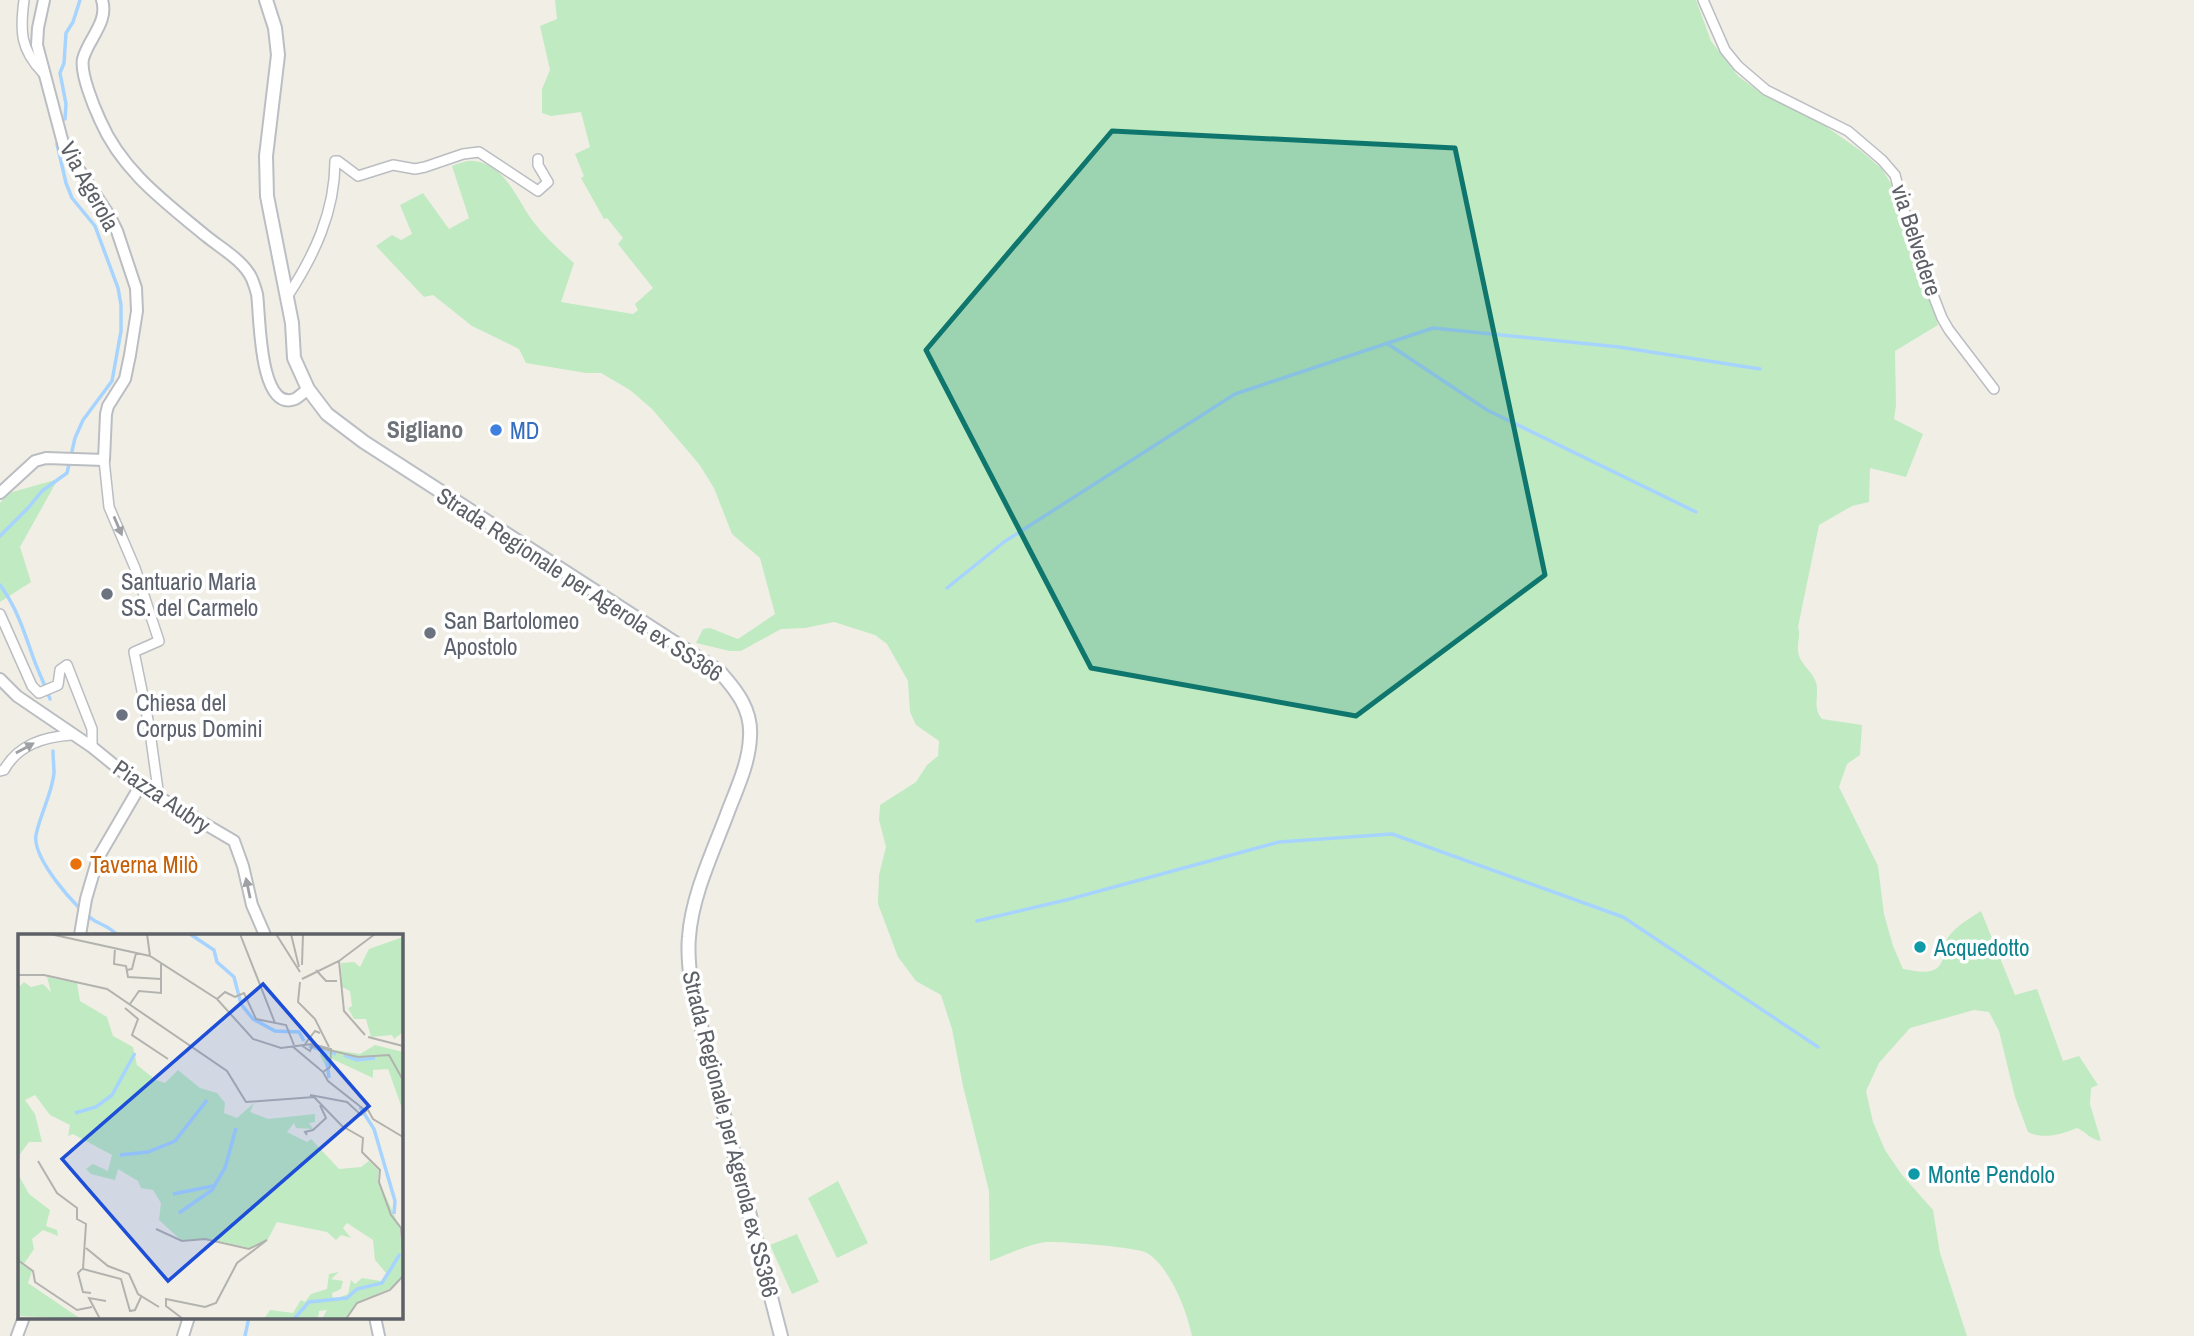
<svg xmlns="http://www.w3.org/2000/svg" width="2194" height="1336" viewBox="0 0 2194 1336" font-family="'Archivo Narrow',sans-serif">
<rect width="100%" height="100%" fill="#f1efe5"/>
<path fill="#c0eac2" d="M555,0H1696L1711,41L1738,76L1761,93L1821,123L1861,151L1882,169L1894,189L1938,325L1895,351L1896,406L1894,419L1923,434L1906,477L1870,468L1869,502L1852,506L1819,525L1798,627C1801,636 1797,642 1798,650C1798,662 1811,670 1815,680C1821,693 1811,706 1822,719L1862,725L1860,755L1847,764L1839,787L1878,866L1884,914L1893,946L1903,969C1916,971 1936,977 1942,961C1945,954 1943,945 1947,939C1953,928 1970,918 1981,911L2015,995L2037,989L2063,1061L2079,1056L2098,1085L2091,1088L2090,1104L2101,1141C2091,1140 2086,1132 2077,1128C2062,1134 2043,1140 2028,1132L2015,1097L1999,1031L1989,1012L1974,1010L1910,1028L1879,1063L1866,1091L1873,1122L1885,1150L1902,1175L1933,1210L1940,1253L1967,1336H1192C1187,1311 1170,1267 1147,1253C1138,1247 1059,1241 1046,1242C1028,1244 1007,1255 990,1261L989,1191L963,1086L952,1029L941,995L916,981L898,957L878,904L879,875L886,847L879,820L880,805L916,782L927,765L938,756L939,741L916,725L910,712L908,681L887,644L875,635L834,622L805,628L781,629L741,651H730L696,643L703,629L710,628L738,639L775,614L760,558L732,534L714,488L699,464L652,409L630,390L601,373H586L526,363L519,349L472,326L433,295L424,297L376,246L392,235L401,240L412,234L400,205L423,193L449,229L469,218L452,166C458,164 467,160 473,161C504,163 517,199 532,220C544,236 559,250 574,263L561,302L633,314L638,310L635,304L653,288L618,244L623,238L607,218L604,219L581,178L584,176L575,154L590,147L581,112L551,116L542,113V89L550,70L540,26L557,19Z
M58,479L20,547L31,582L0,602V503L9,493Z
M838,1181L868,1243L837,1258L808,1198Z
M797,1234L819,1282L792,1294L770,1245Z"/>
<g fill="none" stroke-linecap="round" stroke-linejoin="round">
<path stroke="#a7d4ff" stroke-width="3.5" d="M65,119L66,104L60,73L64,63L66,33L73,22L80,0
M1388,344L1487,410L1696,512
M0,536L28,508L42,491L67,473L75,438L83,420L112,381L121,331V305L118,288L95,226L72,198L66,183L57,144
M0,585C16,606 24,631 33,657C38,671 45,685 50,699
M947,588L1004,542L1235,394L1433,328L1619,347L1760,369
M53,751C53,758 54,766 54,773C52,794 40,814 36,835C32,858 76,909 95,921C104,926 110,927 117,935
M977,921L1070,899L1279,842L1392,834L1623,917L1818,1047
M245,1336L249,1317"/>
<defs>
<path id="minor" d="M24,0C20,31 20,49 43,73
M1703,0L1725,50L1738,66L1766,90L1848,131L1882,160L1895,175L1913,243L1942,318L1949,330L1994,389
M287,297C314,256 335,212 335,161H338L358,176L393,165L415,169L425,167L463,154L479,152L538,191L548,182L538,165V159
M104,460L109,507L135,568L159,641L134,652L149,725L159,797
M0,614L32,686L39,693L58,685L60,670L67,665L92,729V747
M0,771L4,770C18,745 43,737 71,735"/>
<path id="tertiary" d="M102,0C109,22 88,39 83,59C80,73 94,107 100,120C122,171 165,202 206,236C222,249 244,261 252,279C254,284 256,290 257,294C260,311 258,413 295,399C299,397 304,392 308,389
M0,493L35,461L46,458L104,460L106,414L108,406L125,379L130,355L137,311L136,288L117,231L109,215L64,147L37,45L38,28L44,0
M0,679L17,696L92,747L140,786L234,841L243,866L252,905L265,935
M80,935L86,899L98,858L140,786
M375,1317L379,1336
M17,1336L24,1317
M183,1336L189,1317"/>
<path id="secondary" d="M266,0L275,28L278,55L266,156L267,196L292,323L294,358L308,389L327,414L364,442L720,672C737,691 752,710 750,737C749,762 738,786 729,809C714,850 692,894 689,937C687,955 690,974 692,991L781,1336"/>
</defs>
<use href="#minor" stroke="#babdc2" stroke-width="12"/>
<use href="#tertiary" stroke="#babdc2" stroke-width="14"/>
<use href="#secondary" stroke="#bbbec4" stroke-width="16"/>
<use href="#minor" stroke="#fff" stroke-width="9"/>
<use href="#tertiary" stroke="#fff" stroke-width="10"/>
<use href="#secondary" stroke="#fff" stroke-width="12"/>
</g>
<defs><path id="oneway-solid" d="M-6-.8H1V-3.2L6.5 0L1 3.2V.8H-6Z" transform="scale(1.75)"/></defs>
<g fill="#9ea0a4">
<use href="#oneway-solid" transform="translate(118 526) rotate(67)"/>
<use href="#oneway-solid" transform="translate(25 748) rotate(-29)"/>
<use href="#oneway-solid" transform="translate(248 888) rotate(-102)"/>
</g>
<path fill="#0f766e" fill-opacity="0.2" stroke="#0f766e" stroke-width="5" stroke-linejoin="round" d="M1112,131L1455,148L1545,575L1356,716L1091,668L926,350Z"/>
<circle fill="#3f7fe0" stroke="#fff" stroke-width="2.5" cx="496" cy="430" r="7"/>
<g fill="#6b7280" stroke="#fff" stroke-width="2.5">
<circle cx="107" cy="594" r="7"/>
<circle cx="430" cy="633" r="7"/>
<circle cx="122" cy="715" r="7"/>
</g>
<circle fill="#e8710a" stroke="#fff" stroke-width="2.5" cx="76" cy="864" r="7"/>
<g fill="#0f9aa8" stroke="#fff" stroke-width="2.5">
<circle cx="1920" cy="947" r="7"/>
<circle cx="1914" cy="1174" r="7"/>
</g>
<g text-anchor="middle" dominant-baseline="central" stroke-width="7" stroke-linejoin="round" paint-order="stroke">
<g font-size="23" fill="#5d6167" stroke="#fff">
<text transform="translate(90 186) rotate(61)">Via Agerola</text>
<text transform="translate(1917 240) rotate(72)">via Belvedere</text>
<text transform="translate(580 584) rotate(33)">Strada Regionale per Agerola ex SS366</text>
<text transform="translate(162 796) rotate(34)">Piazza Aubry</text>
<text transform="translate(731 1134) rotate(76)">Strada Regionale per Agerola ex SS366</text>
</g>
<g font-size="23" fill="#366cbe" stroke="#fff" text-anchor="start">
<text x="510" y="430">MD</text>
</g>
<g font-size="23" fill="#5b616d" stroke="#fff" text-anchor="start">
<text x="121" y="581">Santuario Maria<tspan x="121" dy="26">SS. del Carmelo</tspan></text>
<text x="444" y="620">San Bartolomeo<tspan x="444" dy="26">Apostolo</tspan></text>
<text x="136" y="702">Chiesa del<tspan x="136" dy="26">Corpus Domini</tspan></text>
</g>
<g font-size="23" fill="#c56008" stroke="#fff" text-anchor="start">
<text x="90" y="864">Taverna Milò</text>
</g>
<g font-size="23" fill="#0d838f" stroke="#fff" text-anchor="start">
<text x="1934" y="947">Acquedotto</text>
<text x="1928" y="1174">Monte Pendolo</text>
</g>
<g font-size="24" font-weight="bold" fill="#6e7379" stroke="#fff">
<text x="425" y="429">Sigliano</text>
</g>
</g>
<g transform="translate(18 934)">
<rect width="385" height="385" fill="#f1efe5"/>
<path d="M385,3V98L376,105L374,101L353,103L348,85H336L330,74L334,72L332,57L324,53L323,29L336,28L342,33L351,15ZM29,43L59,49L62,67L89,83L95,102L115,113L119,131L138,146L147,149L160,136L182,154L199,159L207,169L206,179L219,184L236,169L232,178L250,185L297,180V188L291,189L295,195L278,194L276,189L269,198L289,208L293,205L321,235L343,233L351,227L361,237L360,245L382,294L385,341L373,354L341,368L327,385H304L309,376L301,377L300,385H246L252,376L275,379L283,366L287,368L293,360L309,355L311,340L321,338L313,345L325,347L323,355L314,359L315,366L330,360L333,346L337,350L344,344L363,347L368,339L357,326L355,306L329,289L325,294L333,304L323,301L318,306L309,298L259,288L249,307L231,314L191,305L163,306L141,286L143,269L135,256L123,254L120,247L100,235L97,246L73,240L68,235L75,230L90,237L94,221L55,200L50,202L52,191L32,181L17,161L7,166L17,180L24,208H11L0,223V54L6,48L13,53L25,50L33,58ZM357,111L385,118V177L370,135L355,136V144L312,124L308,133L302,121L304,114L342,120ZM0,240L11,260L32,276L28,292L39,296L40,302L25,296L14,305L16,315L5,331L14,337L10,349L63,385L0,382Z" fill="#c0eac2"/>
<path fill="none" stroke="#a7d4ff" stroke-width="3.5" d="M172,0L196,16L199,28L216,43L223,70L235,85L257,97L281,98L286,107M291,112L318,120M308,119L311,144M326,121L339,126L357,124M342,173L356,195L377,267L376,280M57,179L78,173L94,161L117,119M102,221L130,218L157,207L189,166M155,260L195,252M161,279L194,256L207,234L218,194M276,385L291,368L329,364L339,355L364,349L382,320"/>
<path fill="none" stroke="#b2b2af" stroke-width="2" d="M32,0L132,22L199,65L235,105L263,114L294,110L313,115L312,133L305,138L310,147L348,177L343,181L329,168L292,161M129,0L132,22M222,0L257,89M258,0L282,38M273,0L281,33M97,14L96,30L108,32L110,43L143,45M321,27L326,77L347,101M284,31L285,0M109,36L114,35L118,19M298,36L308,47H319M0,41H26L89,55L209,137L228,168L296,163L324,192L345,204L344,218L362,236L361,248L373,281L383,294L385,318M284,45L321,27L357,0M282,48L280,68L297,85L311,113M199,65L207,58L217,63L226,59L238,85L268,91L276,111M112,70L121,57L143,59V30M107,74L120,85L114,101L150,125M350,103L385,112M287,110L297,97L302,99M283,111L292,117L294,112L340,123L371,121L385,146M274,112L305,138M349,174L355,185L385,203M289,201L287,198L295,196L308,184L302,171M20,227L39,259L59,274V285L68,290L65,335L103,345L112,377L117,376L123,363M138,295L164,307L187,305L231,315L249,306L219,329L198,369L187,373L148,365V372L165,385M0,311L1,327L15,337L17,348L59,376L74,373M68,314L90,332L111,340L120,360L141,373M64,335L60,339L65,358L73,359M82,385L71,364L88,367M328,385L339,369L372,356L385,342"/>
<path fill="#1d4ed8" fill-opacity="0.15" stroke="#1d4ed8" stroke-width="3.5" d="M245,50L351,172L150,347L44,225Z"/>
<rect width="385" height="385" fill="none" stroke="#5d6167" stroke-width="3.5"/>
</g>
</svg>
